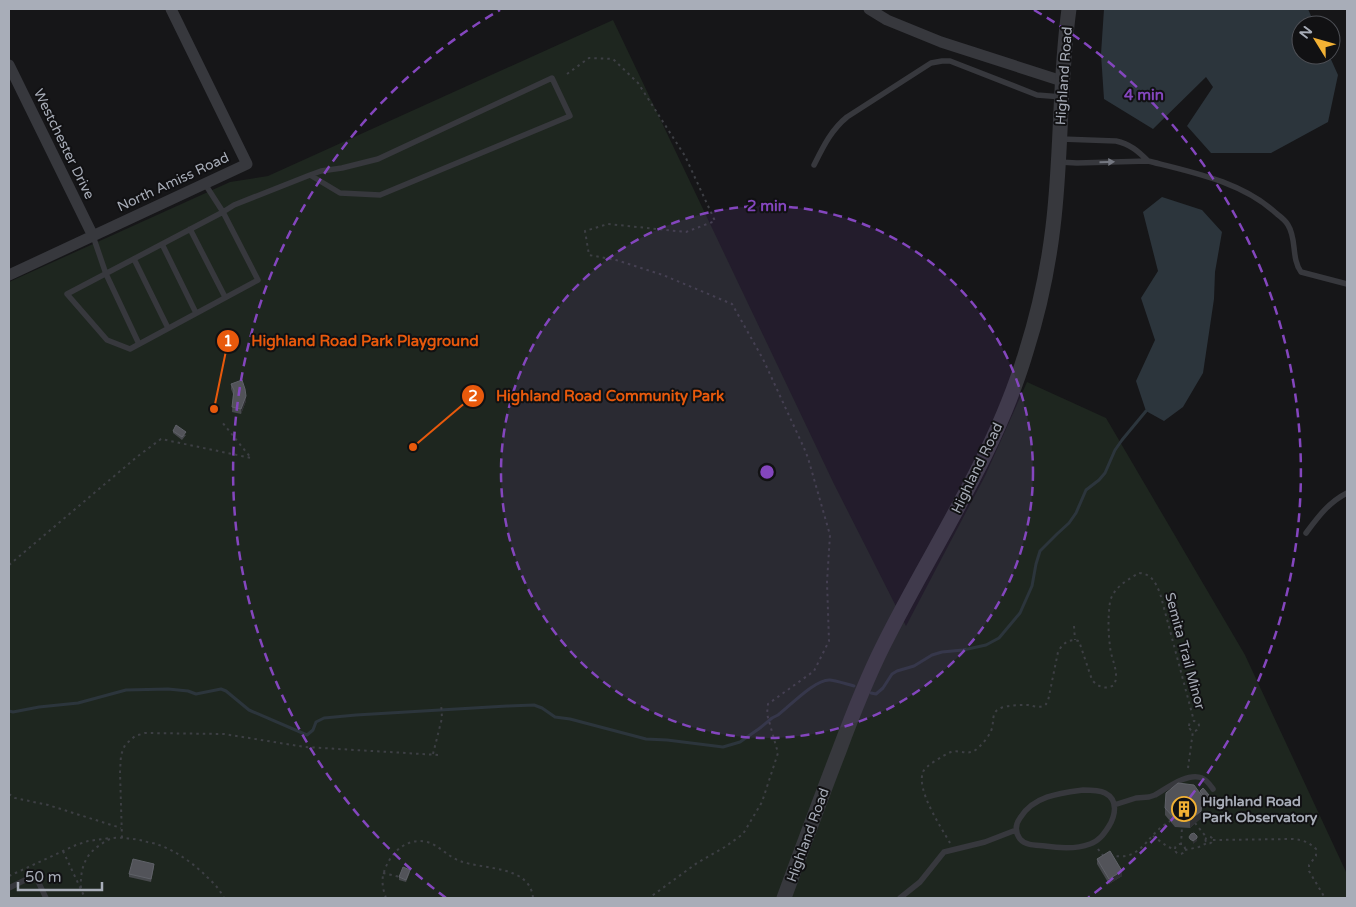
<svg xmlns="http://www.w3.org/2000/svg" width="1356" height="907" viewBox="0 0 1356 907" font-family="'Varela Round',sans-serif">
<rect width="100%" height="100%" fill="#161618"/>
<path fill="#1e261f" d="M613,20L834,484L906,626L985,476L1027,382L1106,418L1245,655L1347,874V898H9V282L230,182L268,176Z"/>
<path fill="#2c353c" d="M1104,9H1308L1315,25H1301V55H1329L1338,75L1328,122L1271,153H1211L1187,126L1213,87L1206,77L1153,129L1104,99L1101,54Z
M1162,197L1202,210L1222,232L1215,272L1214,299L1203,373L1183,407L1164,421L1146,411L1136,381L1155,340L1141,298L1158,271L1143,212Z"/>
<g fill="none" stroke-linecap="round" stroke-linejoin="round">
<path stroke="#2c353c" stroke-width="3" d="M871,693L876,694L883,688L892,674L897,671L914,666L932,655L942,652L963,650L986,645L999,638L1020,613L1032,586L1036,564L1040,551L1057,534L1069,523L1076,513L1086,490L1099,480L1105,473L1115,450L1122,440L1146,411
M9,711L13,712L39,707L78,703L126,690L168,689L188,691L196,694L221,689L226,691L249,710L307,735L313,730L316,722L324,718L356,715L507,706L534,705L542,708L555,717L570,719L646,739L667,740L723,747L740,742L760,728L772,718L778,715C790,706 815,679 830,680C838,681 846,684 854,686"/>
<path stroke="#3d3f44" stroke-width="2" stroke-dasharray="2.5 4" stroke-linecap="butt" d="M567,74L589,58L613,59L638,83L685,156L715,221L686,232L608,224L585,231L589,255L616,260L663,275L732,304L763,359L804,448L808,458L830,535L827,582L829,641L814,671L768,704L767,714L778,753L762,802L743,834L725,847L697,863L649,898
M9,565L138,456L161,439L251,458L222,422
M1074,626L1075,640
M1189 726a5 5 0 1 1 10 0a5 5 0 1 1-10 0Z
M433,754L442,718L441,703
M1188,768L1193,731
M9,794L15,798L48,805L121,828
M1195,823L1207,838
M1153,836L1168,847L1175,849
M1205.5 840a3.5 3.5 0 1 1 7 0a3.5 3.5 0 1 1-7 0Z
M122,838L120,772L121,755L125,745L135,736L145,733L224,734L305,747L439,755
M1213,840L1293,839C1303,840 1309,842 1316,849V856L1309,865V871L1325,898
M950,843C941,827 916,790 923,772C925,766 944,755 951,752C962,749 969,758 980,746C984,742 989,736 991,731C995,722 990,712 1001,708C1009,705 1019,705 1028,705C1033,706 1038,708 1043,706C1046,705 1046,704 1048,701L1058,652C1062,644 1069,638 1079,641L1092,680C1098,687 1106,690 1114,685C1120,672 1111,660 1110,646C1108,632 1108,617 1110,602C1113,588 1127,580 1139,573C1152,574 1155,582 1160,593L1194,721
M1175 849a5 5 0 1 1 10 0a5 5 0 1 1-10 0Z
M1181,845L1182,827
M1098,849L1104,857
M1185,850L1199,847L1207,843
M63,851L85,898
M1110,855C1135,861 1142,846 1157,831C1161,827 1166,824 1170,821
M383,873L400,877
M9,876L76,845L88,841L110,838
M81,888C80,871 84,855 100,845C104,842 109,839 113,838C123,837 135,839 144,841C149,843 155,843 159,845C178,852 194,864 207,877C214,883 220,890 224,898
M386,898C383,890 381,880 384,872C390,853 406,837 427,842C439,845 448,857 460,861C484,870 530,865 533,898"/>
<path stroke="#37383d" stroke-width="5.5" d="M1148,161C1192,172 1243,182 1277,214C1281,217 1286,221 1288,225C1297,239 1291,258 1301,272L1347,284
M1059,162L1077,163L1148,161C1138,151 1130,144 1116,141L1061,139
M814,165C823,147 831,130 847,117L931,63L942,61H950L1037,95L1062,97
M205,184L223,212L67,294L107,340L130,349L258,280L223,212L234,205L310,175L340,193L380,195L570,116L552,78L378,159L342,168L321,171L310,175
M190,229L225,297
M93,236L106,274L139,344
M162,244L196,313
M134,259L168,328
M1306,533C1318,517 1329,502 1347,493
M1083,790C1090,790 1099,790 1105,793C1119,800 1115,816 1109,826C1104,834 1099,841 1090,844C1077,849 1058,848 1045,846C1036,845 1026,846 1020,839C1015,832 1015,825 1020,818C1033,796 1060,793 1083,790Z
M1114,805L1136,798L1149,797L1155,795C1167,788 1188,772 1202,778C1207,780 1210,785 1213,789
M9,888L35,875L46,898
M900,898L920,882L944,852L985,842L1016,830"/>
<path stroke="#37383d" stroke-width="11" d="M869,9L887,20L941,42L1062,81
M9,65L93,236
M9,275L247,164L171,9"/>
<path stroke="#37383d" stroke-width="15" d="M784,898C802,849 820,800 839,751C852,716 866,680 883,646C931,549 995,457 1026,352C1039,311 1048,269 1053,227C1062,154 1059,81 1069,9"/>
</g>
<path fill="#47494d" d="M231,384L246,401L241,414L232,412L233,394L231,389Z
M173,431L186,435L182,440L173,433Z
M1200,791L1209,798L1206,800L1202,796L1201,818L1190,828L1175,827L1165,815V808L1200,793Z
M1097,859L1122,876L1109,884L1097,864Z
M154,867L151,882L129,877V874Z
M410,872L406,882L399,880V877Z"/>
<path fill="#2f3033" d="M246,396V401L241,414V409Z
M1202,796L1201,818L1190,828V820Z
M1197,838V841L1193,844V841Z
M1122,871V876L1109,884V879Z"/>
<path fill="#525359" stroke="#5f6168" d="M242,380L245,389L246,396L241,409L232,407L234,390L231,384Z
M176,425L186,432L182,437L173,431Z
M1178,783L1194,785L1202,796L1201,811L1190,820L1175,819L1165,808L1166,793Z
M1203,788L1209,795L1206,798L1200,791Z
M1194,833L1197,836V838L1193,841L1190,839L1189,837L1191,834Z
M1110,851L1122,871L1109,879L1097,859Z
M133,859L154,864L151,879L129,874Z
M403,867L410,870L406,880L399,877Z"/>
<defs><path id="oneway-solid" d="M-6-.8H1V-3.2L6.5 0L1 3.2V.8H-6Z" transform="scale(1.25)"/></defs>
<use fill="#757881" href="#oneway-solid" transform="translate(1107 162) rotate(-1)"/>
<circle cx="767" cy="472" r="266" fill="#8446be" fill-opacity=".12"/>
<g fill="none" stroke="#8446be" stroke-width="2.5" stroke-dasharray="9 6">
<circle cx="767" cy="472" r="266"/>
<path d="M446 898A533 533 0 0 1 500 10M1034 10A533 533 0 0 1 1088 898"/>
</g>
<defs>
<symbol id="building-ring" viewBox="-11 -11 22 22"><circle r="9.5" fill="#111113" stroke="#f2b134" stroke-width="1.5"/><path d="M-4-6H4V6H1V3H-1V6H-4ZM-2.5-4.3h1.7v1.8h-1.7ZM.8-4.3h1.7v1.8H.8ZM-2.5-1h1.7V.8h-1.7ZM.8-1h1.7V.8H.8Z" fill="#f2b134"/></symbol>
</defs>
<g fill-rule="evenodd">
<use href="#building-ring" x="1170" y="795" width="28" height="28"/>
</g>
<g text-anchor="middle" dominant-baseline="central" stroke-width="4" stroke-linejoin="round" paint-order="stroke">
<g font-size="14" fill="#a8adb8" stroke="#111113">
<text transform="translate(1064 76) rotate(-86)">Highland Road</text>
<text transform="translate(64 144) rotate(64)">Westchester Drive</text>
<text transform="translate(173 182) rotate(-25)">North Amiss Road</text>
<text transform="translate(977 468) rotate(-64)">Highland Road</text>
<text transform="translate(1185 651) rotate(75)">Semita Trail Minor</text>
<text transform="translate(808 835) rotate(-70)">Highland Road</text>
</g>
<g font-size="14" font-weight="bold" fill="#a8adb8" stroke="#111113" text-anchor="start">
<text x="1202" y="801">Highland Road<tspan x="1202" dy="16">Park Observatory</tspan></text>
</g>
</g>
<circle cx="767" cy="472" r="8" fill="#8446be" stroke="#111113" stroke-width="2.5"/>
<g font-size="15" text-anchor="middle" font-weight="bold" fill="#8446be" stroke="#111113" stroke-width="4" stroke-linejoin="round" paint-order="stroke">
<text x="1144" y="100">4 min</text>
<text x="767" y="211">2 min</text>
</g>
<path fill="none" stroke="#e8590c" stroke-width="2" d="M214 409L228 341M413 447L473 396"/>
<g fill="#e8590c" stroke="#111113" stroke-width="2">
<circle cx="214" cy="409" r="5"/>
<circle cx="413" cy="447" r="5"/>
<circle cx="228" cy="341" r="12"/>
<circle cx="473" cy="396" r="12"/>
</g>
<g font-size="15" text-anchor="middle" font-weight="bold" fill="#fff">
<text x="228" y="346">1</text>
<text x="473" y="401">2</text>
</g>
<g font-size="15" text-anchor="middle" font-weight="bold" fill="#e8590c" stroke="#111113" stroke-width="4" stroke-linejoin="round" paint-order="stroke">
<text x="365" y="346">Highland Road Park Playground</text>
<text x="610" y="401">Highland Road Community Park</text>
</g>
<rect width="1356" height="907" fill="none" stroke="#a8adb8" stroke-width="20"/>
<g transform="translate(1316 40) rotate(307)"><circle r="24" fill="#111113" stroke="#4d4f55"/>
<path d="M0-4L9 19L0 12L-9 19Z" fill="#f2b134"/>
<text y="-8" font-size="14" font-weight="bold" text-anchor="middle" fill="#a8adb8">N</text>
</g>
<path d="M18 882v8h84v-8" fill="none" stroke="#a8adb8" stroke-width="2.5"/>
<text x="25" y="882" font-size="15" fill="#a8adb8" stroke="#111113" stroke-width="4" paint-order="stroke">50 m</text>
</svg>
